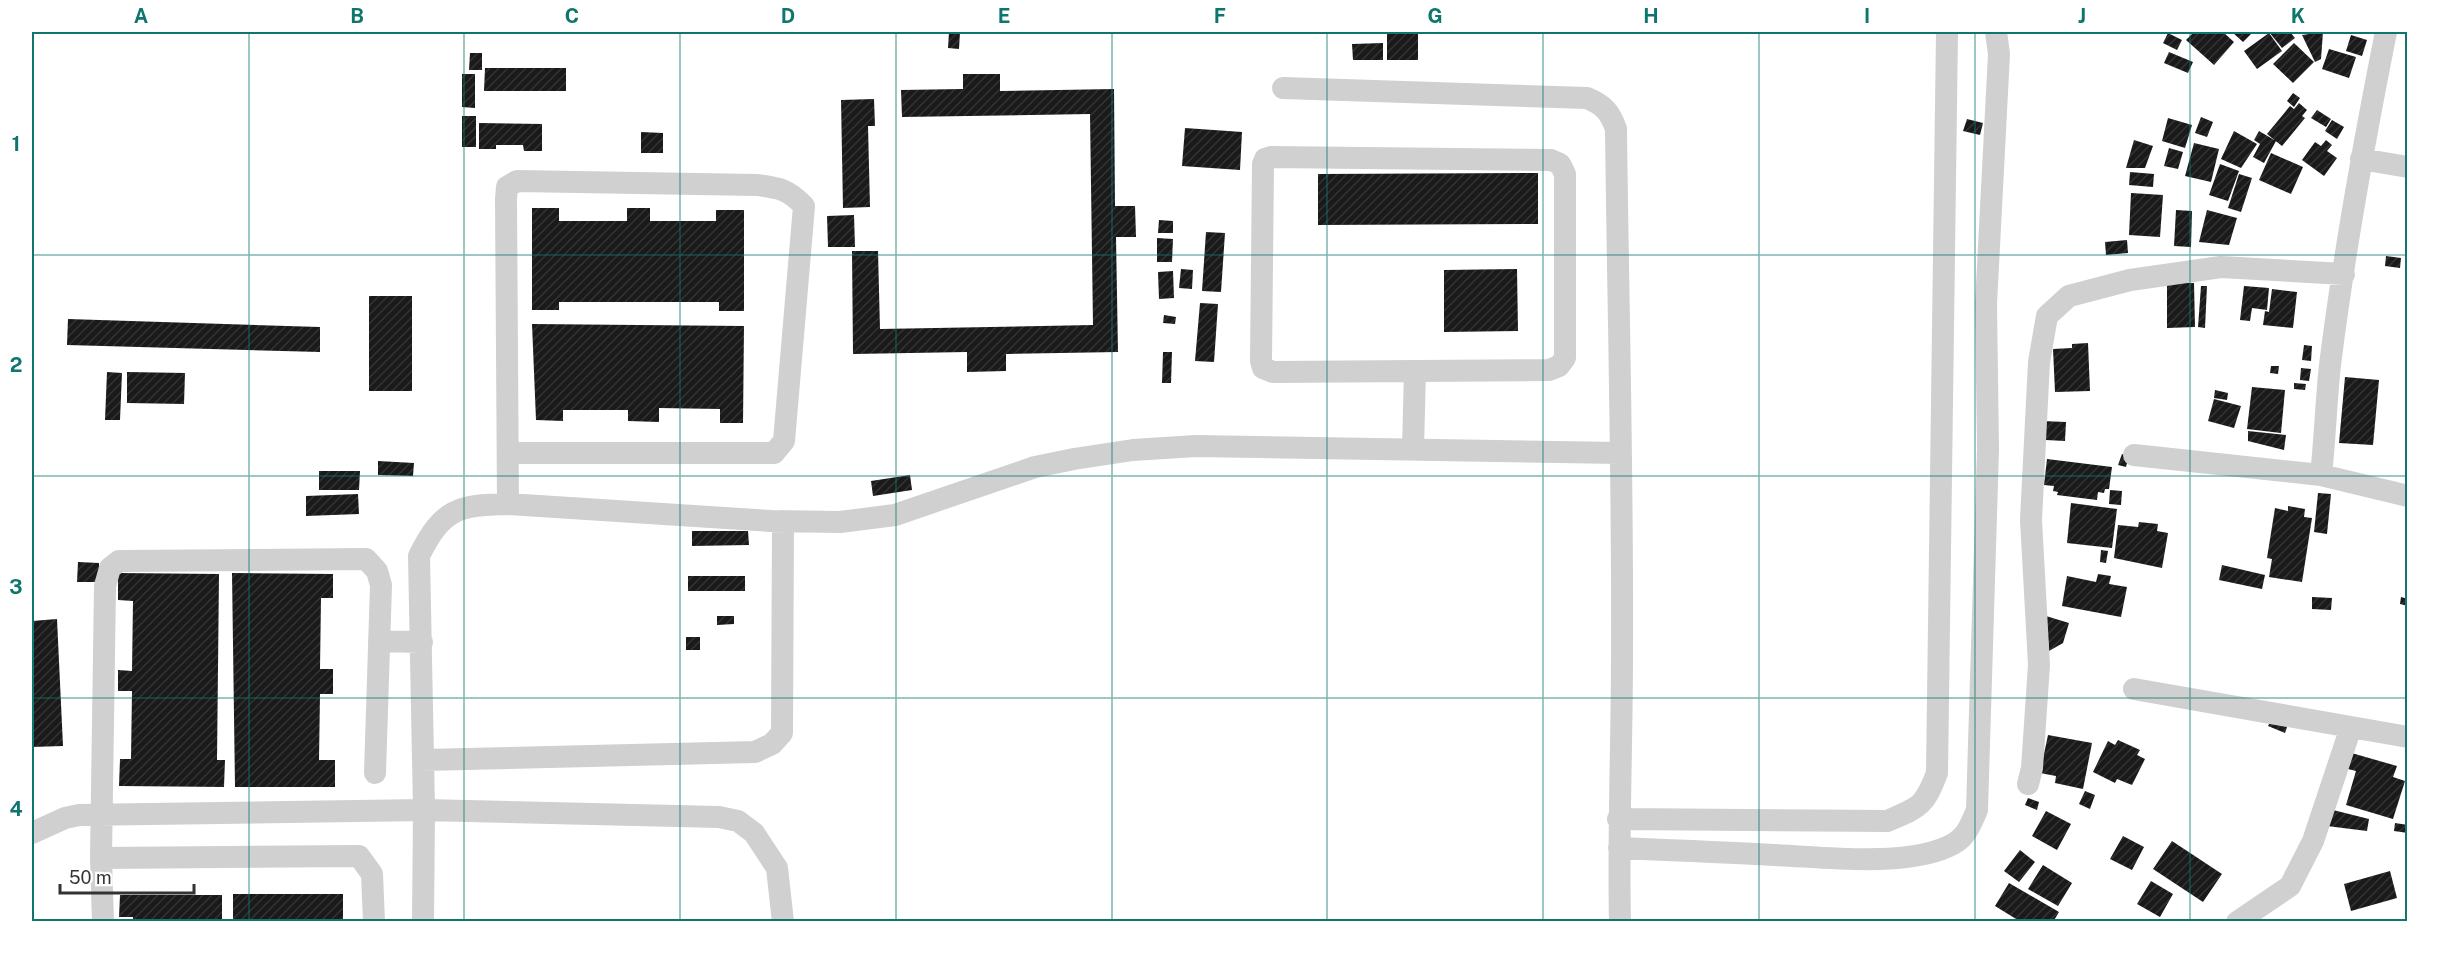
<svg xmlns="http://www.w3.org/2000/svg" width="2439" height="953" viewBox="0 0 2439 953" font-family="'Public Sans',sans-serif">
<defs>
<pattern id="building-hatch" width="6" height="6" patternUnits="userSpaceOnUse" patternTransform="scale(1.5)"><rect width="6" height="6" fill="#1a1a1a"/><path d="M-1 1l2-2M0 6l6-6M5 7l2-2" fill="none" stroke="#333"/></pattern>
</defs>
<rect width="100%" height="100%" fill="#fff"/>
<path fill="url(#building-hatch)" d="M949,32H960L959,49L948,48Z
M1387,32H1418V60H1387Z
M2194,32H2223L2234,42L2214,65L2186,40Z
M2232,32H2253L2243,42Z
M2269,32H2290L2295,38L2282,48Z
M2323,32L2321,59L2315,62L2302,35Z
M2168,33L2182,40L2177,50L2163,43Z
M2269,33L2282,51L2257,69L2244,51Z
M2351,35L2367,40L2362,56L2346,51Z
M1383,43V60H1353L1352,44Z
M2294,43L2314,62L2293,83L2273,64Z
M2329,49L2356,57L2349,78L2322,69Z
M2169,52L2193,62L2188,73L2164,63Z
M470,53H482V70H469Z
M485,68H566V91H484Z
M462,74H475V108L462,107Z
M963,74H1000V91L1114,89L1115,206H1135L1136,237H1116L1118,352L1006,354V371L967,372V352L853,354L852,251H878L880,329L1093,325L1090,114L902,117L901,90L963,89Z
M2293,93L2300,98L2294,107L2287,101Z
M874,99L875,126H868L870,207L843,208L841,100Z
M2299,103L2307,110L2302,116L2305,118L2282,146L2267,134L2290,106L2294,109Z
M2317,110L2331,119L2326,127L2311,118Z
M462,116H476V147H462Z
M2201,117L2213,122L2207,137L2195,133Z
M2168,118L2192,125L2185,148L2162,141Z
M1967,119L1983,123L1980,135L1963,131Z
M2332,120L2344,127L2337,139L2325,131Z
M479,123L542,124V151H524L523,145H496V149H479Z
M1185,128L1242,132L1240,170L1182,166Z
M2234,131L2257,144L2241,168L2221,159Z
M2259,131L2276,141L2264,163L2253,157L2260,144L2254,140Z
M641,132L663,133V153H641Z
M2134,140L2153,146L2145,168H2126Z
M2326,140L2332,145L2327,151L2337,158L2324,176L2302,160L2315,142L2321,146Z
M2194,143L2219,149L2211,182L2185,176Z
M2169,148L2183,152L2178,169L2164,166Z
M2271,153L2303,167L2291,194L2259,180Z
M2220,164L2239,171L2228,201L2209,195Z
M2130,172L2154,174L2153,187L2129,185Z
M1538,173V224L1318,225V174Z
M2239,174L2252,178L2241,212L2228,208Z
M2131,193L2163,195L2160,237L2129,235Z
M532,208H559V221H627V208H650V221H716V210H744V311H719V302H559V310H532Z
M2176,210L2192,211L2191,247L2174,246Z
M2207,210L2237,218L2229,245L2199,242Z
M854,215L855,247H828L827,216Z
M1159,220L1173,221V233H1158Z
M1206,232L1225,233L1221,292L1202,291Z
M1157,238L1173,239L1172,262H1157Z
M2127,240L2128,253L2106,255L2105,242Z
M2386,256L2401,258L2400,268L2385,266Z
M1181,269L1193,270L1192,289L1179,288Z
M1517,269L1518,331L1444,332V270Z
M1173,271L1174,298L1159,299L1158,272Z
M2167,283H2194L2195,327L2167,328Z
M2201,286H2207L2205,328L2198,327Z
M2244,286L2269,288L2267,310L2252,308L2250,321L2240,320Z
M2272,289L2297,292L2293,328L2263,325L2265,311L2269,312Z
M369,296H412V391H369Z
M1200,303L1218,304L1214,362L1195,361Z
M1164,315L1176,317L1175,324L1163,323Z
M68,319L320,327V352L67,345Z
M532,324L744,326L743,423H720V409L659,408V422L628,421V410H563V421L536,420Z
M32,328H34V395H32Z
M2088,343L2090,391L2055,392L2053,349L2072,348V344Z
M2304,345L2312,346L2311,361L2302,360Z
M1163,352H1172L1171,383H1162Z
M2271,366H2279L2278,374L2270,373Z
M2301,368L2311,369L2309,381L2300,380Z
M107,372L122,373L120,420H105Z
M127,372L185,373L184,404L127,403Z
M2345,377L2379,380L2373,445L2339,443Z
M2294,383L2306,384L2305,390L2294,389Z
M2252,387L2285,390L2281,433L2247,429Z
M2215,390L2228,393L2227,400L2214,398Z
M2214,399L2241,406L2234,428L2208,421Z
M2042,421L2066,422L2065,441L2046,440Z
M2248,431L2286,435L2284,450L2248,441Z
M2122,454L2129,456L2126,467L2118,465Z
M2047,459L2112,467L2109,489H2105L2104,493L2098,492L2097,500L2057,495L2058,492L2053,491L2054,486L2044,485Z
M378,461L414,463L413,476L378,475Z
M319,471H360L359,490H319Z
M910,475L912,490L873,496L871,481Z
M2110,490L2122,491L2121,505L2109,504Z
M2318,493L2331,494L2327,534L2314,532Z
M358,494L359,514L306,516V496Z
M2071,503L2117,509L2112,548L2067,543Z
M2288,506L2305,509L2304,517L2312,518L2302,582L2269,577L2272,559L2267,558L2275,508L2288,511Z
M2139,522L2158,524L2157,531L2168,533L2162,568L2114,558L2118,525L2138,527Z
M692,531H748L749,545L692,546Z
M2101,550L2108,551L2106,563L2100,562Z
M78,562L99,563V582H77Z
M2222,565L2265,575L2262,589L2219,580Z
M118,573L219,574L217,760H225L224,787L119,786L120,759H131L132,691H118V670L132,671L133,601L118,600Z
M232,573L333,574V598H321L320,669H333V694H320L319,760H335V787H235Z
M2098,574L2111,576L2109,584L2127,587L2121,617L2062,606L2067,576L2096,582Z
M688,576H745V591H688Z
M2312,597L2332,598L2331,610L2312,609Z
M2401,597L2408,599V606L2400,604Z
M717,616H734V624L717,625Z
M2046,616L2069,623L2063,643L2049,651Z
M57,619L63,746L32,747V621Z
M686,637H700V650H686Z
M2273,717L2290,719L2285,733L2268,726Z
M2048,735L2092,743L2083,789L2055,783L2056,776L2040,773Z
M2118,740L2140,750L2137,755L2145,759L2132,785L2117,779L2115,783L2093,772L2108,741L2115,745Z
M2348,752L2397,766L2393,777L2405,781L2393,819L2346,805L2356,771L2344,768Z
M2085,791L2095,795L2090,809L2079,804Z
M2028,798L2039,802L2037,810L2025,805Z
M2325,808L2369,819L2367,831L2319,825Z
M2046,811L2071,824L2057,850L2032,836Z
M2395,823L2408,825V833L2394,831Z
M2123,836L2144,847L2132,870L2110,859Z
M2172,841L2222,874L2203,902L2153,869Z
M2020,850L2035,862L2019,882L2004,871Z
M2043,865L2072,883L2058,906L2028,889Z
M2390,871L2397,898L2351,911L2344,884Z
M2151,881L2173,894L2160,917L2137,904Z
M2009,883L2059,912L2053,922H2021L1995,906Z
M233,894H343V922H233Z
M120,895H222V922H133V917H119Z"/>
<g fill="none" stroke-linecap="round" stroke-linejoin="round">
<path stroke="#d0d0d0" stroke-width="22" d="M2386,32C2364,142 2344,253 2330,365C2326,402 2325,439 2321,475L2408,496
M1283,88L1587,98C1604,105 1610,112 1616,129C1618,304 1623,479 1622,654C1622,744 1618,832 1620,922
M1271,157L1551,160L1560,164L1565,174V358L1559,366L1549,370L1273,372L1263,368L1261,361L1263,164L1265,159Z
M2361,159L2408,167
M1413,448L1415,371
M508,453H774L784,441L804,206C788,189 779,188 757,185L517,181L507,187L506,199L508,504
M2134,455L2321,475
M379,641L422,642
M2134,689L2408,737
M423,760L755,752L772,744L782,733L783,521
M2028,784L2032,768L2039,665L2031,520L2039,362L2047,316L2069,296L2130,280L2221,267L2344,274
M1618,819L1887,821C1920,807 1924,807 1937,773L1947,32
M32,833L65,818L79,815L424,810L423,922
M1619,848C1670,850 1722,852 1774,855C1823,857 1902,867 1947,847C1966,839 1969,828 1977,810L1988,449L1986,304L1999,54L1996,32
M101,858L359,856L372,874L374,922
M103,922L101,858L105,586L110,568L119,561L366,559L377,571L381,585L375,773
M783,922L777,868L754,833L738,821L719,817L424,810L419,556C442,509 458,505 508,504L771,521L840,522L895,515L1035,467L1074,459L1133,450L1196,446L1620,453
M2237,922L2290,886L2313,841L2351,727"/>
</g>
<path fill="none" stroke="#0f766e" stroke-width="1.5" stroke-opacity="0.55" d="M249,32V922M464,32V922M680,32V922M896,32V922M1112,32V922M1327,32V922M1543,32V922M1759,32V922M1975,32V922M2190,32V922M32,255H2408M32,476H2408M32,698H2408"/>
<rect width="2439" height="953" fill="none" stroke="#ffffff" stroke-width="66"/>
<path d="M60 884v9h134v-9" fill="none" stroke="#333333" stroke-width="3"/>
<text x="69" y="884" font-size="18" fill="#333333" stroke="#ffffff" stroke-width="4.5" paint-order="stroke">50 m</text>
<rect x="33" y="33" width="2373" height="887" fill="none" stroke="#0f766e" stroke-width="2"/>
<g font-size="20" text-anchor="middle" font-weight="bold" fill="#0f766e">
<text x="141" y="23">A</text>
<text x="357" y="23">B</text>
<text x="572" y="23">C</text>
<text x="788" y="23">D</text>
<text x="1004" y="23">E</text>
<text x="1220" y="23">F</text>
<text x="1435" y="23">G</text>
<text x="1651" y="23">H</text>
<text x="1867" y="23">I</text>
<text x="2082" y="23">J</text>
<text x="2298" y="23">K</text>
<text x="16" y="151">1</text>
<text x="16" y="372">2</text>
<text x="16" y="594">3</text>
<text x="16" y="816">4</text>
</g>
</svg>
